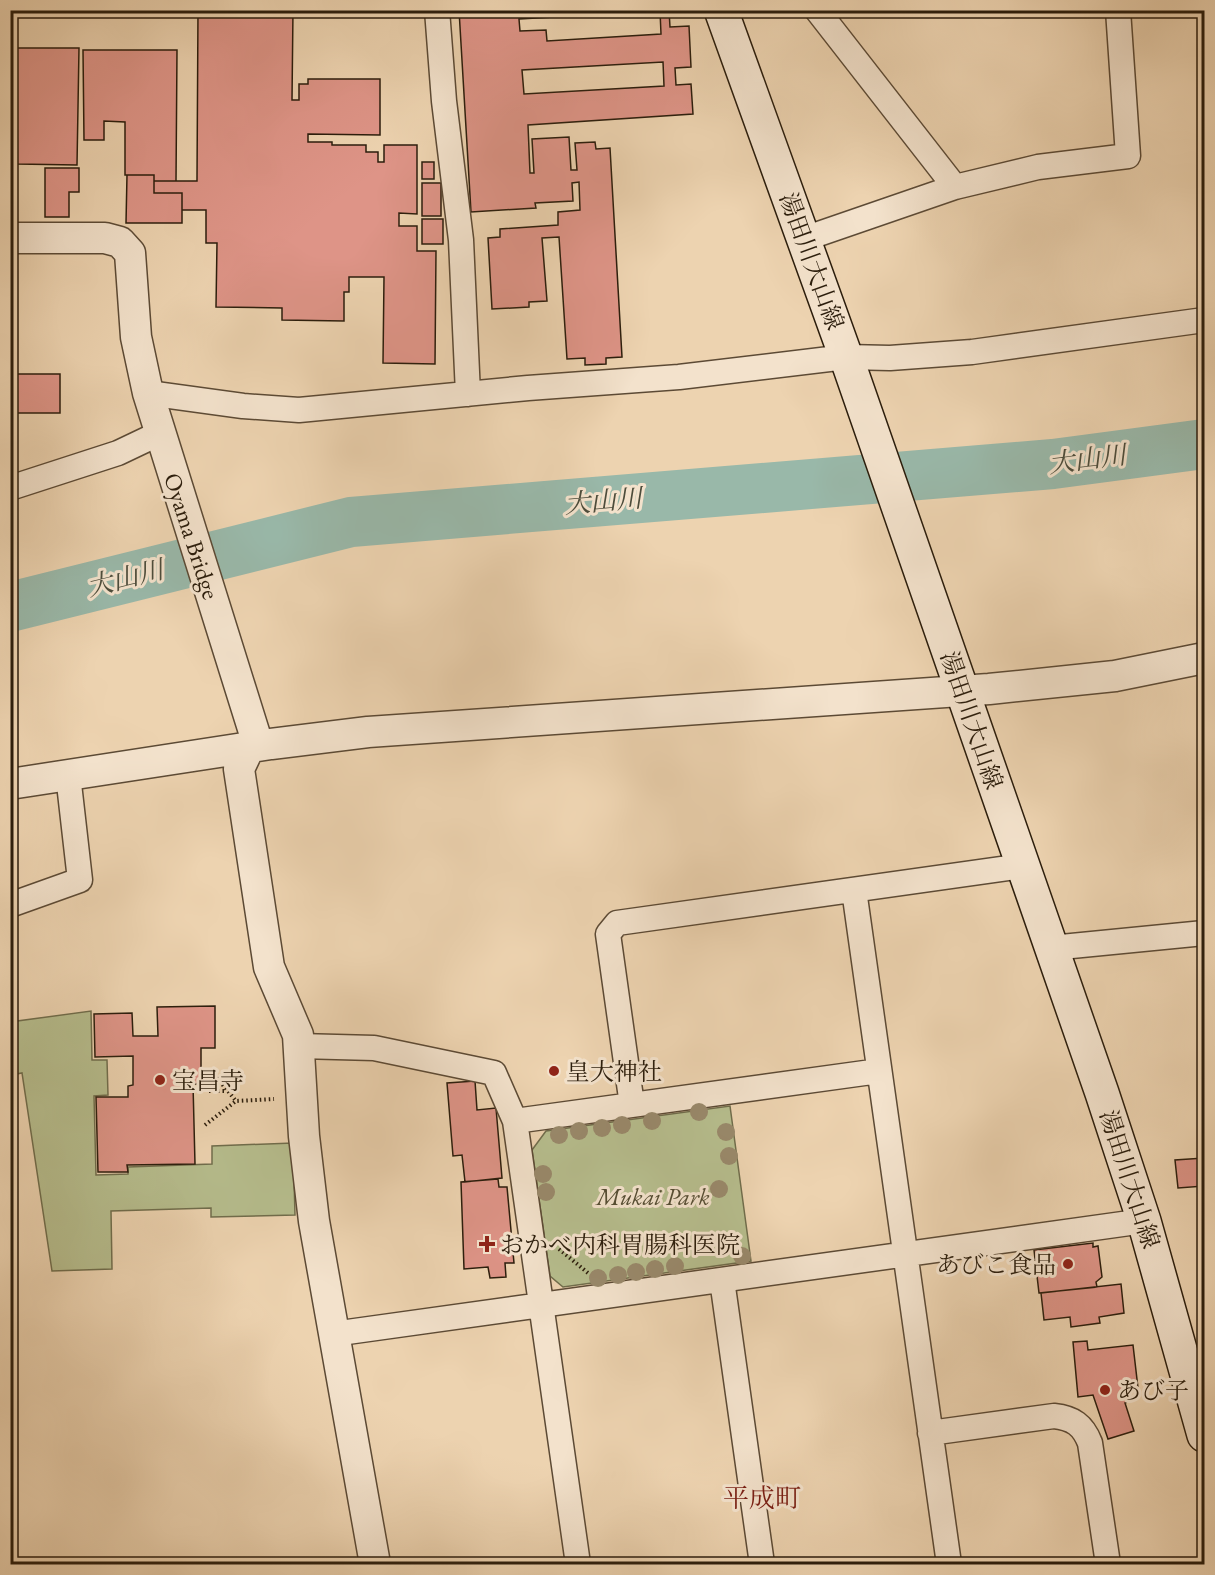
<svg xmlns="http://www.w3.org/2000/svg" width="1215" height="1575" viewBox="0 0 1215 1575" font-family="'EB Garamond','Noto Serif JP',serif">
<rect width="100%" height="100%" fill="#edd3b0"/>
<filter id="stains"><feTurbulence type="fractalNoise" baseFrequency=".00333" numOctaves="4"/><feColorMatrix values="0 0 0 0 .2 0 0 0 0 .09 0 0 0 0 .02 0 0 0 .5 -.17"/></filter>
<radialGradient id="worn" r=".72"><stop offset=".6" stop-color="#630" stop-opacity="0"/><stop offset="1" stop-color="#630" stop-opacity=".3"/></radialGradient>
<path fill="#b6bd8d" stroke="#706d4c" stroke-width="1.5" d="M91,1011L92,1060H107L108,1095L94,1096L96,1175L128,1174V1167L212,1164V1146L293,1143L295,1215L211,1217V1208L111,1211L112,1269L52,1271L22,1073L11,1075L10,1022Z
M730,1106L751,1261L563,1287L550,1276L532,1150L546,1131Z"/>
<g fill="none" stroke-linecap="round" stroke-linejoin="round">
<path stroke="#99b8a9" stroke-width="50" d="M10,607L351,522L1053,464L1204,444"/>
</g>
<path fill="#de9487" stroke="#2b1d0c" stroke-width="1.5" fill-rule="evenodd" d="M198,10H293L292,100H299V84H308V79H380V135L308,134V142H332V145H366V152H378V162H384V145H417V214L399,213V226H417V251H436L435,364L383,363L384,277H349V292H344V321L282,320V308L216,307L217,243H206V210H182V193H154V181H197Z
M459,10H669L670,27L689,26L691,67L675,68L676,85L691,84L693,114L528,125L530,173H534L532,139L569,137L571,170H577L575,143L595,142L596,149L610,148L622,357L606,358V364L585,365V358L567,359L559,237L542,238L547,301L529,302V307L492,309L488,238L500,237V229L558,225V212L580,210L579,182L572,183L573,201L535,203L536,208L471,212ZM660,11L661,34L547,41L546,30L520,31L519,19ZM663,62L664,86L524,94L522,70Z
M10,48H79L77,165L17,164V157H10Z
M83,50H177L176,181H154V175H125V122L104,121V140H84Z
M422,162H434V179H422Z
M45,168H79V192H69V217H45Z
M127,175H154V193H182V223H126Z
M422,183H441V216H422Z
M422,219H443V244H422Z
M10,374H60V413H10Z
M215,1006V1048H201V1084H193L195,1164L127,1165L128,1172H98L96,1097H128V1086L133,1085V1056L95,1057L94,1014L132,1013L133,1036H158L157,1007Z
M475,1081L477,1110L496,1108L502,1178L465,1182L462,1155L453,1156L447,1083Z
M1204,1158V1195V1186L1178,1188L1175,1160Z
M498,1179L499,1187H507L514,1263H505L506,1277L490,1278L488,1267L464,1269L461,1182Z
M1093,1243V1247L1098,1246L1102,1277L1096,1282L1097,1287L1039,1293L1034,1250Z
M1121,1284L1124,1313L1099,1317L1100,1323L1071,1327L1070,1317L1044,1320L1041,1293Z
M1087,1341L1088,1350L1133,1345L1138,1388L1126,1392L1130,1401L1125,1403L1134,1431L1108,1439L1093,1395L1078,1397L1073,1342Z"/>
<g fill="none" stroke-linecap="round" stroke-linejoin="round">
<defs>
<path id="minor" d="M437,10L444,101L461,240L468,394
M817,10L955,187
M804,239L955,187L1038,167L1128,156L1118,10
M148,393L243,406L299,410L528,388L679,377L846,357L890,358L972,352L1204,320
M10,488L118,453L160,433
M854,890L949,1564
M10,905L80,880L68,775
M1051,948L1204,933
M299,1046L374,1048L494,1073L515,1121
M632,1105L608,934L617,923L1023,866
M722,1280L762,1564
M333,1334L1144,1221
M930,1433L1054,1416C1073,1418 1083,1425 1090,1443L1108,1564
M578,1564L515,1121L879,1071"/>
<path id="tertiary" d="M10,238H105L120,242L130,253L136,337L148,393L255,735L239,769L269,967L298,1035L304,1136L314,1221L375,1564
M10,784L271,744L368,732L989,689L1115,676L1204,658"/>
<path id="secondary" d="M721,10L850,368L1102,1093L1144,1221L1204,1435"/>
</defs>
<use href="#minor" stroke="#5c4a35" stroke-width="27"/>
<use href="#tertiary" stroke="#5c4a35" stroke-width="33"/>
<use href="#secondary" stroke="#2b1d0c" stroke-width="36"/>
<path stroke="#2b1d0c" stroke-width="4" stroke-dasharray="1.5 3" stroke-linecap="butt" d="M214,1074L236,1101
M209,1091H227
M205,1125L236,1101L274,1099
M559,1249L588,1273"/>
<use href="#minor" stroke="#f3e2cc" stroke-width="24"/>
<use href="#tertiary" stroke="#f3e2cc" stroke-width="30"/>
<use href="#secondary" stroke="#f3e2cc" stroke-width="33"/>
</g>
<g fill="#99896b">
<circle cx="699" cy="1112" r="9"/>
<circle cx="652" cy="1121" r="9"/>
<circle cx="622" cy="1125" r="9"/>
<circle cx="602" cy="1128" r="9"/>
<circle cx="579" cy="1131" r="9"/>
<circle cx="726" cy="1132" r="9"/>
<circle cx="559" cy="1135" r="9"/>
<circle cx="729" cy="1156" r="9"/>
<circle cx="543" cy="1174" r="9"/>
<circle cx="719" cy="1189" r="9"/>
<circle cx="546" cy="1192" r="9"/>
<circle cx="742" cy="1256" r="9"/>
<circle cx="675" cy="1266" r="9"/>
<circle cx="655" cy="1269" r="9"/>
<circle cx="636" cy="1272" r="9"/>
<circle cx="618" cy="1275" r="9"/>
<circle cx="598" cy="1278" r="9"/>
</g>
<g fill="#8f2418" stroke="#f3e2cc" stroke-width="2">
<circle cx="554" cy="1071" r="6"/>
<circle cx="160" cy="1080" r="6"/>
<path d="M484 1235h6v6h6v6h-6v6h-6v-6h-6v-6h6z"/>
<circle cx="1068" cy="1264" r="6"/>
<circle cx="1105" cy="1390" r="6"/>
</g>
<g text-anchor="middle" dominant-baseline="central" stroke-width="6" stroke-linejoin="round" paint-order="stroke">
<g font-size="24" fill="#2b1d0c" stroke="#f3e2cc">
<text transform="translate(812 261) rotate(70)">湯田川大山線</text>
<text transform="translate(192 536) rotate(72)">Oyama Bridge</text>
<text transform="translate(972 720) rotate(71)">湯田川大山線</text>
<text transform="translate(1130 1179) rotate(72)">湯田川大山線</text>
</g>
<g font-size="24" fill="#2b1d0c" stroke="#f3e2cc" text-anchor="start">
<text x="566" y="1071">皇大神社</text>
<text x="172" y="1080">宝昌寺</text>
<text x="500" y="1244">おかべ内科胃腸科医院</text>
<text x="1056" y="1264" text-anchor="end">あびこ食品</text>
<text x="1117" y="1390">あび子</text>
</g>
<g font-size="24" font-style="italic" fill="#554d33" stroke="#f3e2cc">
<text x="653" y="1196">Mukai Park</text>
</g>
<g font-size="26" font-style="italic" fill="#4c4c3b" stroke="#f3e2cc">
<text transform="translate(1087 459) rotate(-7)">大山川</text>
<text transform="translate(603 501) rotate(-5)">大山川</text>
<text transform="translate(125 578) rotate(-14)">大山川</text>
</g>
<g font-size="26" fill="#7a1f14" stroke="#f3e2cc">
<text x="762" y="1498">平成町</text>
</g>
</g>
<rect width="1215" height="1575" fill="none" stroke="#edd3b0" stroke-width="36"/>
<rect x="12" y="12" width="1191" height="1551" fill="none" stroke="#2b1d0c" stroke-width="3"/>
<rect x="18" y="18" width="1179" height="1539" fill="none" stroke="#2b1d0c" stroke-width="1.5"/>
<rect width="100%" height="100%" filter="url(#stains)"/>
<rect width="100%" height="100%" fill="url(#worn)"/>
</svg>
